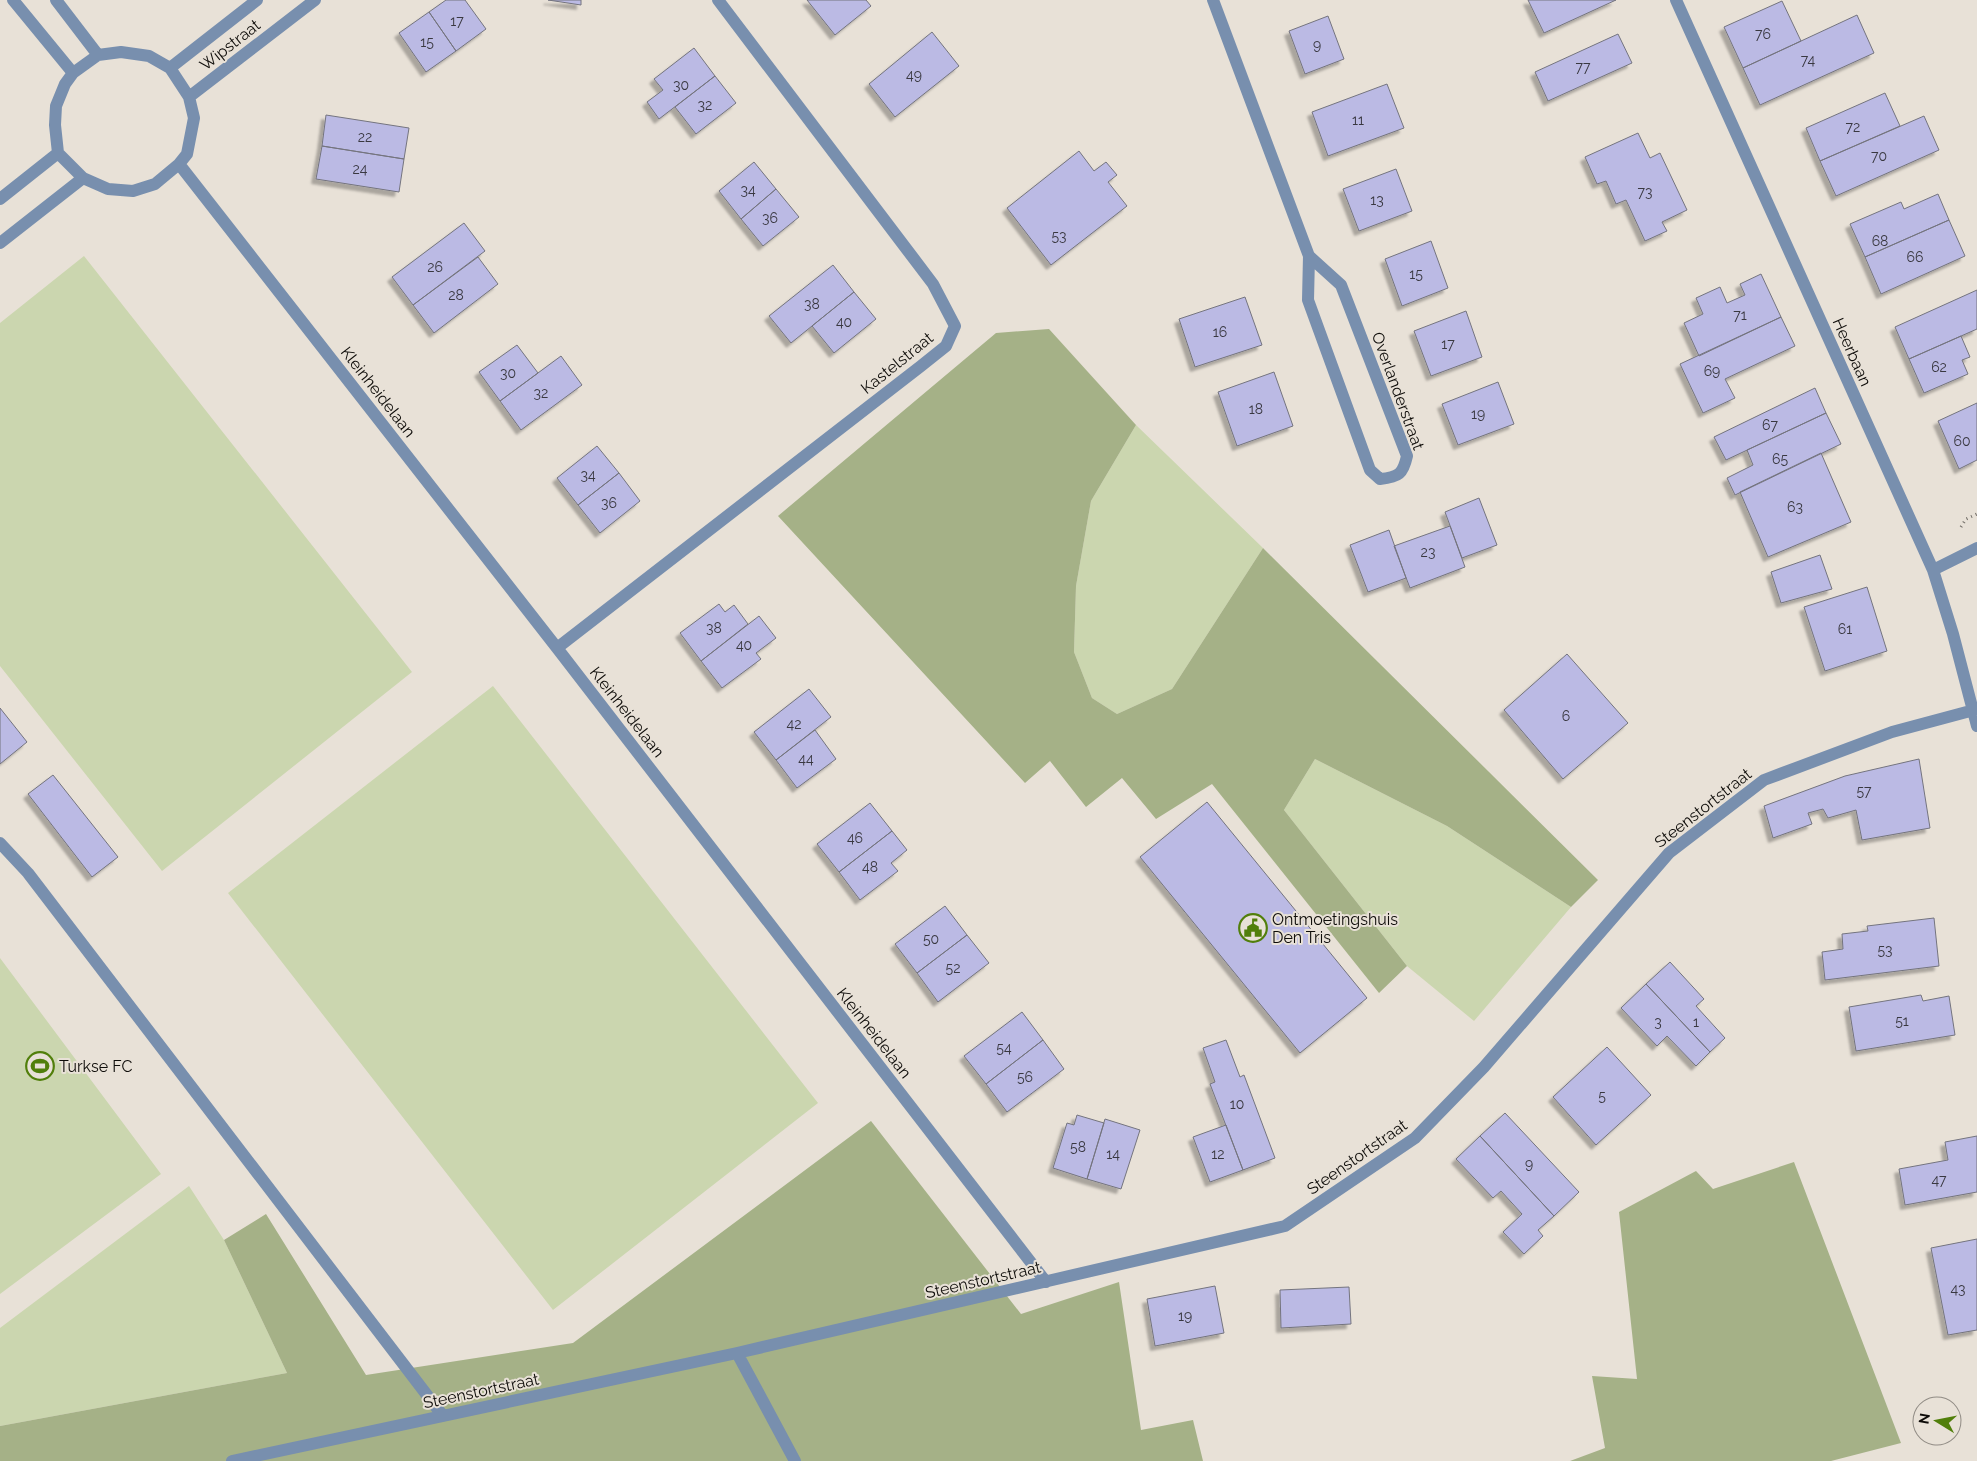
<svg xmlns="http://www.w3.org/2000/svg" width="1977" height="1461" viewBox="0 0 1977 1461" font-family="Raleway,sans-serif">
<defs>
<filter id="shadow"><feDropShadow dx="-4.5" dy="4.5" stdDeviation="1" flood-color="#0004"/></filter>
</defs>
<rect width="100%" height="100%" fill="#e8e1d7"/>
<path fill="#cbd6af" d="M84,256L412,672L162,871L0,666V323Z
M1136,425L1263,548L1172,689L1117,714L1092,698L1074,652L1076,586L1091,501Z
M493,686L818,1103L553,1310L228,893Z
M1315,759L1447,826L1571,907L1474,1021L1407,966L1284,810Z
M0,958L161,1174L0,1294Z
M189,1186L224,1240L287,1373L0,1426V1328Z"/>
<path fill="#a5b187" d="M1049,329L1136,425L1091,501L1076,586L1074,652L1092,698L1117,714L1172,689L1263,548L1598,880L1571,907L1447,826L1315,759L1284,810L1407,966L1379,993L1212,784L1156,819L1122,778L1086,807L1050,761L1025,783L778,516L996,333Z
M871,1121L1021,1314L1119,1282L1141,1430L1193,1420L1203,1461H0V1426L287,1373L224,1240L266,1214L366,1375L573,1343Z
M1794,1162L1901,1443L1831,1461H1570L1605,1448L1592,1376L1637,1379L1619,1212L1696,1171L1713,1189Z"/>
<path fill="#bbbae4" stroke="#74747e" filter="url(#shadow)" d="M446,0H465L486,29L456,51L429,12Z
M548,0H581V5Z
M807,0H866L871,6L835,35Z
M1528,0H1616L1544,33Z
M1782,1L1801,41L1743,68L1724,27Z
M429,12L456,51L426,72L399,33Z
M1857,15L1874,53L1760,105L1743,68Z
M1328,16L1344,59L1305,74L1289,31Z
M932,32L959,66L895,117L869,84Z
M1618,34L1632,63L1548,101L1535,72Z
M694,48L715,76L659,119L647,102L663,90L654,79Z
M715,76L736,103L696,134L675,107Z
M1387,84L1404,128L1328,156L1312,112Z
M1885,93L1900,126L1820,161L1806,128Z
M326,115L409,128L404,159L322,146Z
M1924,116L1939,150L1836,196L1820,161Z
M1638,133L1650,158L1660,153L1687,210L1662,222L1667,231L1645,241L1626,200L1616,204L1606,181L1597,184L1585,157Z
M322,146L404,159L399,192L316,179Z
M1079,151L1094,171L1106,162L1117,175L1108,182L1127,206L1051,265L1007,208Z
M754,162L776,189L741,219L719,191Z
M1396,169L1412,211L1359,231L1343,189Z
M776,189L799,217L763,246L741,219Z
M1938,194L1949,220L1865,257L1850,224L1901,202L1904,209Z
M1949,220L1965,256L1881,294L1865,257Z
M464,223L485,251L413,305L392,277Z
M1431,241L1448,288L1402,306L1385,259Z
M478,257L498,284L434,333L413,305Z
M833,265L854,292L791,343L769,316Z
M1761,274L1781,317L1699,356L1684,323L1703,314L1696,298L1720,287L1727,303L1745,295L1740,284Z
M1977,290V329L1909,359L1895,327Z
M854,292L876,319L834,353L812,326Z
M1245,297L1262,345L1195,367L1179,319Z
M1466,311L1482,357L1431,376L1414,331Z
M1781,317L1795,346L1725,379L1735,398L1703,413L1680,364Z
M1961,336L1970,357L1962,360L1968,374L1924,393L1909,359Z
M517,345L538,373L500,401L479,372Z
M561,356L582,385L521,430L500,401Z
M1274,372L1293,426L1237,446L1218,392Z
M1498,382L1514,424L1458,445L1442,404Z
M1815,388L1826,413L1726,460L1714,437Z
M1977,403V460L1959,469L1938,421Z
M1826,413L1841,444L1735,495L1727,478L1753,465L1747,450Z
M597,446L619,473L578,505L557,478Z
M1821,453L1851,522L1768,557L1740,492Z
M619,473L640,501L600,533L578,505Z
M1479,498L1497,545L1462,558L1445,512Z
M1450,526L1465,567L1410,588L1394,546Z
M1389,530L1406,578L1368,592L1350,545Z
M1820,555L1832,589L1781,603L1771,572Z
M1867,587L1887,651L1825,671L1804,607Z
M719,604L725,612L734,605L748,624L701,661L680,633Z
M759,616L776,638L756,653L761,659L722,688L701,661Z
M1567,654L1628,723L1563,779L1504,710Z
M809,689L831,717L776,760L754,732Z
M0,708L27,742L0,764Z
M815,730L836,759L797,788L776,760Z
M1919,759L1930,828L1862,840L1856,810L1828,818L1823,809L1808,813L1812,824L1773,838L1764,806L1845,776Z
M53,775L118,857L92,877L28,794Z
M1207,802L1367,998L1300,1053L1140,857Z
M870,803L892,831L839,872L817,844Z
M892,831L907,850L891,863L898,871L860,900L839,872Z
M945,906L967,935L917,973L895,944Z
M1934,918L1939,966L1825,980L1822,952L1843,949L1842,934L1868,931L1867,926Z
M967,935L989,963L938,1002L917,973Z
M1670,962L1704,999L1696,1006L1725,1038L1710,1052L1646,984Z
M1646,984L1710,1052L1696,1066L1667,1036L1657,1046L1621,1008Z
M1921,995L1923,1001L1949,996L1955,1035L1856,1051L1849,1007Z
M1022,1012L1043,1040L986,1084L964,1056Z
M1043,1040L1064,1069L1007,1112L986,1084Z
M1226,1040L1240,1077L1244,1075L1275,1158L1243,1170L1210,1084L1215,1082L1203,1048Z
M1607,1047L1651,1095L1596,1145L1553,1097Z
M1505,1113L1579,1192L1554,1216L1480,1136Z
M1077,1115L1104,1123L1087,1179L1053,1168L1067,1123L1074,1125Z
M1105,1119L1140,1130L1121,1189L1087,1179Z
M1226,1125L1243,1170L1210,1182L1193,1137Z
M1480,1136L1554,1216L1538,1230L1543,1236L1524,1254L1503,1232L1522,1214L1501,1191L1493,1198L1456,1159Z
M1977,1136V1192L1905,1205L1899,1169L1948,1160L1945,1142Z
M1977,1239V1330L1948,1335L1931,1248Z
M1215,1286L1224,1333L1155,1346L1147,1299Z
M1349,1287L1351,1324L1281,1328L1280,1290Z"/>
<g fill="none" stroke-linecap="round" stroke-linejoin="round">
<path stroke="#716d67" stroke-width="3" stroke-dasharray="1 4" stroke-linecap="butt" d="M1961,527L1966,519L1977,514"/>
<path stroke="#788fae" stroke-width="12" d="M13,0L73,73
M56,0L98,55
M1213,0L1309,256L1308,300L1370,470L1380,479C1399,477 1403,474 1407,456L1341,285L1309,256
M1676,0L1933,570L1953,634L1977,726
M121,52L149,56L170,68L189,97L194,118L187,154L179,164L155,184L133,191L108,189L83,178L58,153L55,125L56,106L65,84L73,73L98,55Z
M170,68L257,0
M189,97L315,0
M179,164L557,648L1046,1282
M0,199L58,153
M0,243L83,178
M1933,570L1977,548
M557,648L921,366L946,346L955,326L933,284L718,0
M0,843L28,873L443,1416
M737,1353L795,1461
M232,1461L737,1353L1285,1226L1415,1138L1484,1067L1669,853L1764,780L1892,732L1974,710"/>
</g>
<defs>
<symbol id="civic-ring" viewBox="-11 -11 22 22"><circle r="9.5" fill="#e8e1d7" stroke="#517f0b" stroke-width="1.5"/><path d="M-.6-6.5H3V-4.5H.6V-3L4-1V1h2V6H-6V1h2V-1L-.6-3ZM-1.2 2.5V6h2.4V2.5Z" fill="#517f0b"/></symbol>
<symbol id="stadium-ring" viewBox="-11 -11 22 22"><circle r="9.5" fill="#e8e1d7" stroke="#517f0b" stroke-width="1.5"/><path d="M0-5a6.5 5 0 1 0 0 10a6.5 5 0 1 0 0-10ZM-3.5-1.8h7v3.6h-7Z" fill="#517f0b"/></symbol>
</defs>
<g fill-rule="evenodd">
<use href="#civic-ring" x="1237" y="912" width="32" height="32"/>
<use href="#stadium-ring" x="24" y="1050" width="32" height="32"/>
</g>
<g text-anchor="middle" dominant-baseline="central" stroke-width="4" stroke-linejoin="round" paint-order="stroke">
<g font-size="14" fill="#393840">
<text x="457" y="21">17</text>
<text x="1763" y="34">76</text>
<text x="427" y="42">15</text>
<text x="1317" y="45">9</text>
<text x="1808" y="60">74</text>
<text x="1583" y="67">77</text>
<text x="914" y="75">49</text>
<text x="681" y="85">30</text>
<text x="705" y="105">32</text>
<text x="1358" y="120">11</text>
<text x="1853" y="127">72</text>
<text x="365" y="137">22</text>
<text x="1879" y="156">70</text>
<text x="360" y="169">24</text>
<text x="748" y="190">34</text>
<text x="1645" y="192">73</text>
<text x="1377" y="200">13</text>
<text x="770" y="218">36</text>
<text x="1059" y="236">53</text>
<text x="1880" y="241">68</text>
<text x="1915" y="257">66</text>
<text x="435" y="267">26</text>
<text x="1416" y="274">15</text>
<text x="456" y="295">28</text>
<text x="812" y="304">38</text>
<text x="1740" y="315">71</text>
<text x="844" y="322">40</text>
<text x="1220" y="332">16</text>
<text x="1448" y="344">17</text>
<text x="1939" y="367">62</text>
<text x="1712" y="371">69</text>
<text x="508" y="373">30</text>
<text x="541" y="393">32</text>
<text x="1256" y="409">18</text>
<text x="1478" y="414">19</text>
<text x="1770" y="425">67</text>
<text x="1962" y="441">60</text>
<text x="1780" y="459">65</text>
<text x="588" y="475">34</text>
<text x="609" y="503">36</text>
<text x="1795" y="507">63</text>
<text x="1428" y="552">23</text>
<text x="714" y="628">38</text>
<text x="1845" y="629">61</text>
<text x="744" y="645">40</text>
<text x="1566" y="716">6</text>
<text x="794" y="724">42</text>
<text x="806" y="759">44</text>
<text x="1864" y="791">57</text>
<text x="855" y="838">46</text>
<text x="870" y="867">48</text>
<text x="931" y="939">50</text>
<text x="1885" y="950">53</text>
<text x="953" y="968">52</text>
<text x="1902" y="1021">51</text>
<text x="1658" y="1022">3</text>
<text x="1696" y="1022">1</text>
<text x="1004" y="1048">54</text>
<text x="1025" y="1077">56</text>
<text x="1602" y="1096">5</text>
<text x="1237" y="1104">10</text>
<text x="1078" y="1147">58</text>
<text x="1113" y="1154">14</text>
<text x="1218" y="1154">12</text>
<text x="1529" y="1164">9</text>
<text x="1939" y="1180">47</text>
<text x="1958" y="1289">43</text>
<text x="1185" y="1316">19</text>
</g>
<g font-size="16" fill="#0e0c09" stroke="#e8e1d7">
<text transform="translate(230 45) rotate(-38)">Wipstraat</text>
<text transform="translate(1852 352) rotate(66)">Heerbaan</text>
<text transform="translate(897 363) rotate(-39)">Kastelstraat</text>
<text transform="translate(1398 391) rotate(70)">Overlanderstraat</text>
<text transform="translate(378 392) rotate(52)">Kleinheidelaan</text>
<text transform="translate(627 712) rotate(52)">Kleinheidelaan</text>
<text transform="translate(1703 808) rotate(-38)">Steenstortstraat</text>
<text transform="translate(874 1033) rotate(52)">Kleinheidelaan</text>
<text transform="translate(1357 1157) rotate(-35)">Steenstortstraat</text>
<text transform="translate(983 1280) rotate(-13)">Steenstortstraat</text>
<text transform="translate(481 1391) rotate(-12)">Steenstortstraat</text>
</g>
<g font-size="16" fill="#0e0c09" stroke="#e8e1d7" text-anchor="start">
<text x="1272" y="919">Ontmoetingshuis<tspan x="1272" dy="18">Den Tris</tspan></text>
<text x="59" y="1066">Turkse FC</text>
</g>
</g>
<g transform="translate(1937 1421) rotate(280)"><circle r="24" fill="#e8e1d7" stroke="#918c85"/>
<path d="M0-4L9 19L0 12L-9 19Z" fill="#517f0b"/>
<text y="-8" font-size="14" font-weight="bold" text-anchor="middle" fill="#0e0c09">N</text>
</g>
</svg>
